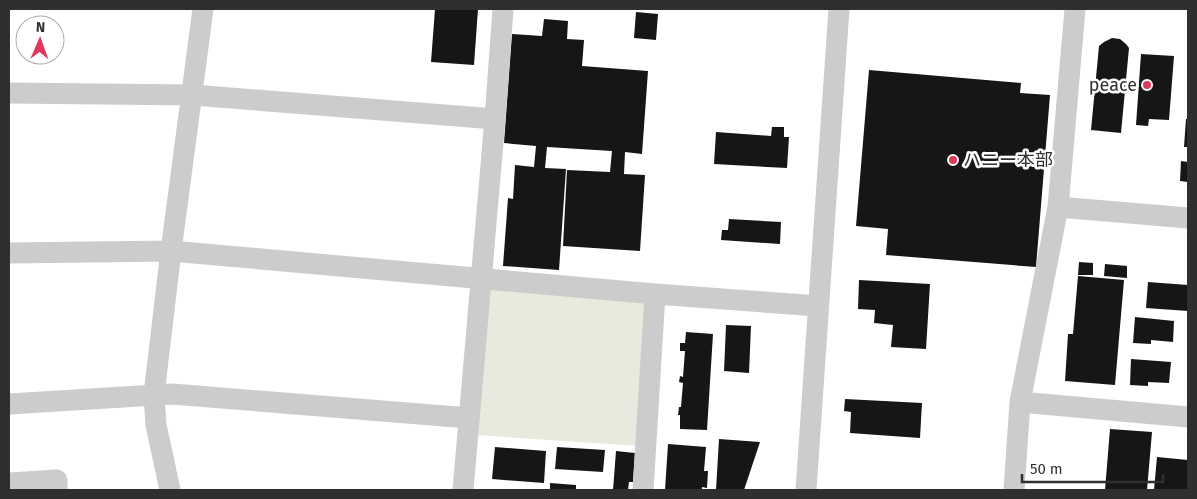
<svg xmlns="http://www.w3.org/2000/svg" width="1197" height="499" viewBox="0 0 1197 499" font-family="'Fira Sans','Noto Sans JP',sans-serif">
<rect width="100%" height="100%" fill="#fff"/>
<path fill="#e7ebdd" d="M488,288L641,300L647,307L638,446L476,435Z"/>
<path fill="#161616" d="M435,9H478L474,65L431,62Z
M636,12L658,14L656,40L634,38Z
M544,19L568,21L567,39L584,40L582,66L648,71L642,154L625,152L624,174L645,175L640,251L563,246L567,170L610,172L612,151L547,147L545,168L566,169L559,270L503,266L508,198L513,199L515,165L534,167L536,146L504,143L512,34L542,36Z
M1112,38L1120,39L1126,44L1129,48L1121,133L1091,130L1099,46L1104,42Z
M1141,54L1174,56L1169,120L1149,119L1148,126L1136,125Z
M869,70L1021,83L1020,93L1050,95L1036,267L886,255L888,229L856,226Z
M1186,119H1188V147H1184Z
M772,127H784V137H789L787,168L714,164L716,132L771,136Z
M1181,161L1188,162V182L1180,181Z
M729,219L781,222L780,244L721,240L722,230H728Z
M1079,262L1093,263V275H1078Z
M1105,264L1127,266V278L1104,276Z
M1078,276L1124,280L1115,385L1065,381L1068,334H1073Z
M859,280L930,284L926,349L891,347L893,325L874,323L875,310L858,309Z
M1148,282L1188,285V311L1146,308Z
M1135,317L1174,321L1173,342L1151,340V344L1133,343Z
M726,325L751,326L749,373L724,371Z
M686,332L713,334L707,430L680,429V415H678L679,407H681L683,383L679,382L680,376L683,377L685,351H680V343H685Z
M1131,359L1171,362L1169,383L1148,382V386L1130,385Z
M845,399L922,403L920,438L850,433L851,412L844,411Z
M1110,429L1152,432L1147,490H1105Z
M719,439L760,442L744,490H716Z
M668,444L706,447L704,471H708L707,488L702,487V490H665Z
M495,447L546,451L544,483L492,479Z
M557,447L605,450L603,472L555,469Z
M616,451L635,453L633,482H629L628,490H613Z
M1157,457L1188,460V490H1154Z
M550,483L576,485V490H550Z"/>
<g fill="none" stroke-linecap="round" stroke-linejoin="round">
<path stroke="#ccc" stroke-width="21" d="M9,93L193,95L495,119
M1058,207L1188,218
M9,253L171,251L655,294L818,306
M1020,402L1188,417
M9,404L172,394L469,418
M9,483L57,480V490
M170,490L156,425L154,394L171,251L203,9
M463,490L495,119L503,9
M643,490L655,294
M806,490L839,9
M1014,490L1020,402L1058,207L1075,9"/>
</g>
<g fill="#df385b" stroke="#fff" stroke-width="2">
<circle cx="1147" cy="85" r="5"/>
<circle cx="953" cy="160" r="5"/>
</g>
<g text-anchor="middle" dominant-baseline="central" stroke-width="5" stroke-linejoin="round" paint-order="stroke">
<g font-size="18" fill="#2f2f2f" stroke="#fff" text-anchor="end">
<text x="1137" y="85">peace</text>
<text x="963" y="160" text-anchor="start">ハニー本部</text>
</g>
</g>
<rect width="1197" height="499" fill="none" stroke="#2f2f2f" stroke-width="20"/>
<g transform="translate(40 40) rotate(2)"><circle r="24" fill="#ffffff" stroke="#acacac"/>
<path d="M0-4L9 19L0 12L-9 19Z" fill="#df385b"/>
<text y="-8" font-size="14" font-weight="bold" text-anchor="middle" fill="#2f2f2f">N</text>
</g>
<path d="M1022 474v8h141v-8" fill="none" stroke="#2f2f2f" stroke-width="2.5"/>
<text x="1030" y="474" font-size="15" fill="#2f2f2f" stroke="#ffffff" stroke-width="4" paint-order="stroke">50 m</text>
</svg>
